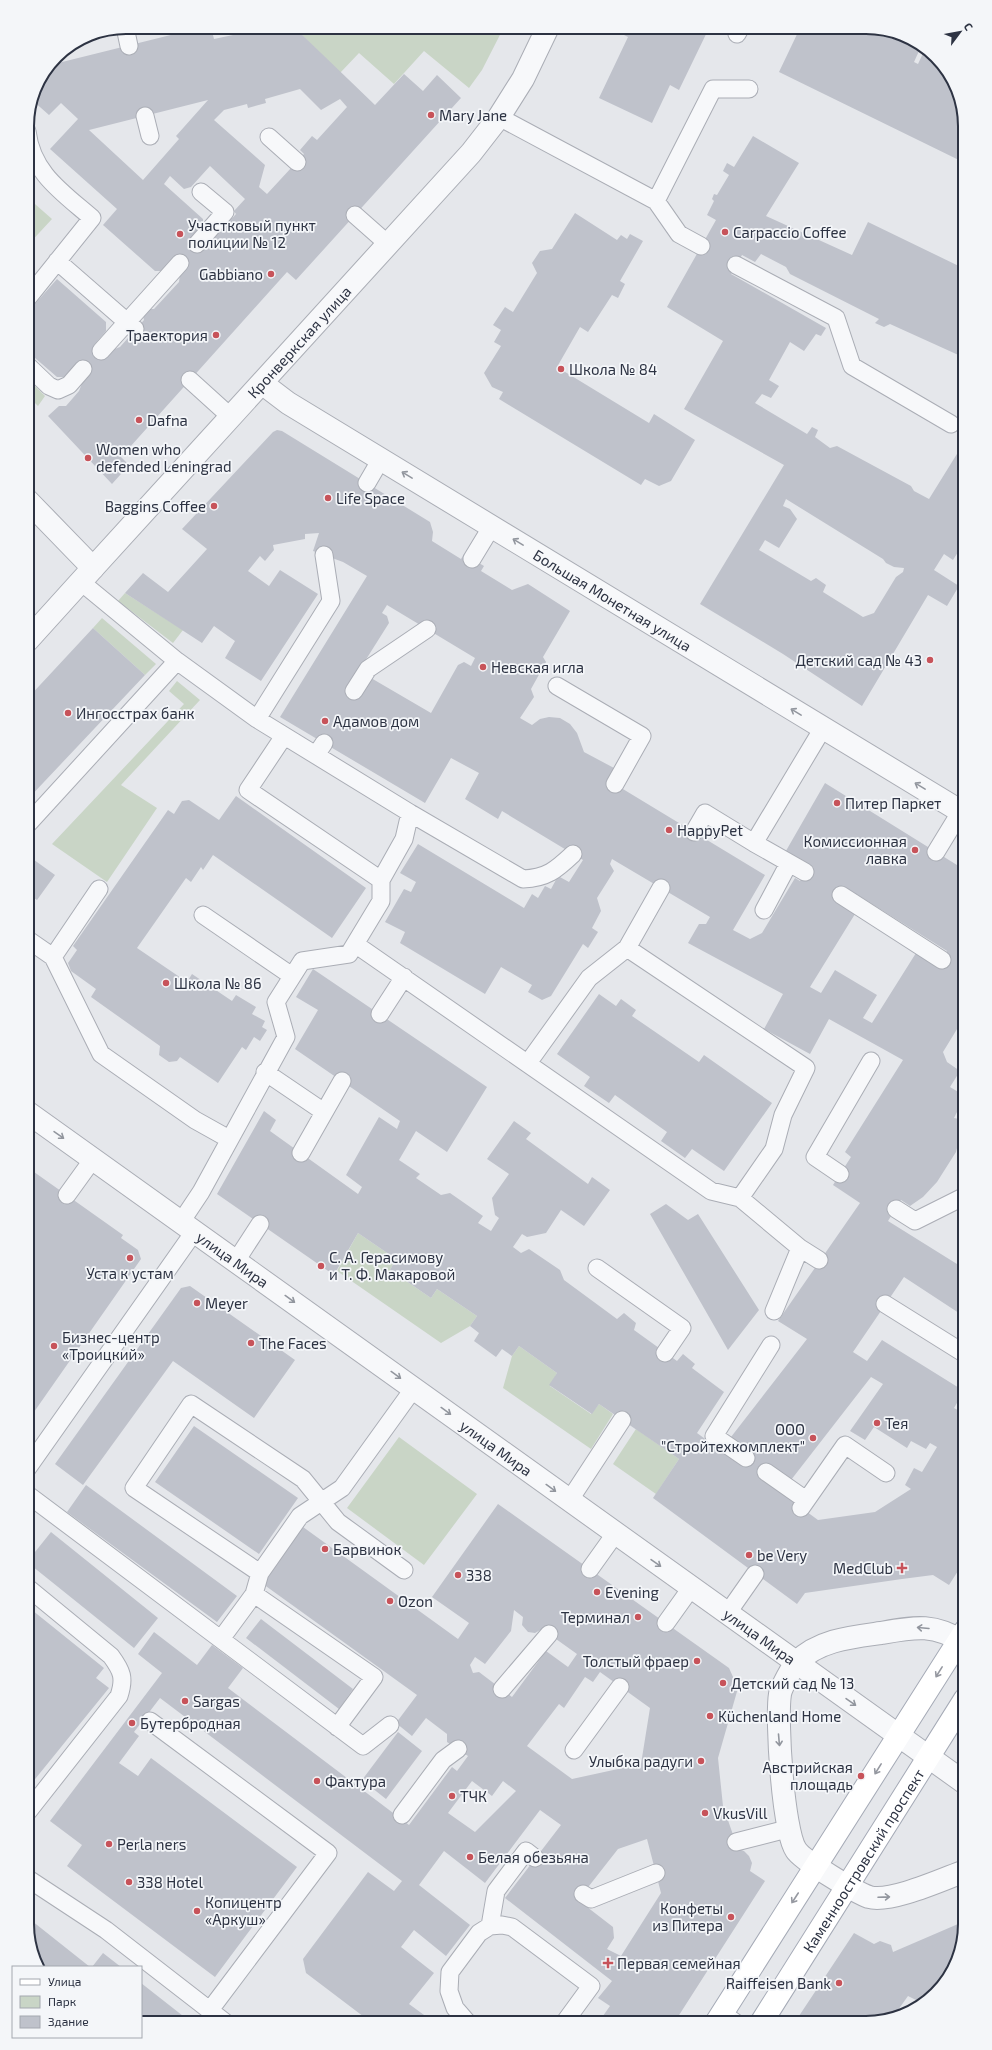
<svg xmlns="http://www.w3.org/2000/svg" width="992" height="2050" viewBox="0 0 992 2050" font-family="'Exo 2',sans-serif">
<rect width="100%" height="100%" fill="#e5e7eb"/>
<path fill="#c9d5c6" d="M294,27H504L482,70L469,88L424,51L394,84L359,53L340,73Z
M27,197L52,219L27,246Z
M27,378L45,396L38,406L27,395Z
M125,593L183,630L173,643L118,601Z
M102,618L156,664L145,675L93,628Z
M177,681L200,700L121,785L157,808L107,882L52,844L184,704L169,691Z
M358,1233L396,1259L390,1270L431,1298L437,1289L477,1316L470,1326L441,1343L337,1271Z
M519,1346L557,1373L550,1386L591,1414L599,1404L613,1414L591,1449L503,1388L512,1356Z
M636,1429L679,1459L656,1494L613,1464Z
M399,1437L477,1494L424,1565L347,1508Z"/>
<path fill="#bfc2cb" fill-rule="evenodd" d="M203,27H211L214,39L252,31V27H294L375,105L404,74L423,91L437,75L461,98L296,280L287,272L121,457L129,465L112,484L48,416L59,406H66L79,391L83,381L66,377H57L27,351V313L57,279L106,322V331L94,345L101,351L112,350L120,347L144,320L143,316L149,309H154L179,282L180,274L163,271H155L103,225L117,209L50,149L78,119L61,103L49,115L32,100L33,94L42,85L39,82L50,65ZM300,89L321,110L340,99L347,107L317,140L312,136L300,150L304,154L267,194L259,187L265,165L214,120L224,110L247,104L248,108L266,103L265,99ZM208,100L176,136L179,139L143,180L89,130ZM210,166L245,199L234,211L236,214L215,237L209,238L203,226V219L164,184L170,176L184,189L191,187Z
M628,27L709,28L679,90L670,85L652,123L599,98L628,37L624,35Z
M797,27H872L893,35L891,38L899,41L901,38L913,43L911,47L919,51L914,62L918,64L926,47L958,89L965,126V163L779,72L800,28Z
M753,136L799,163L766,216L852,255L868,222L965,269V358L890,324L884,327L875,323L879,319L790,274L786,267L761,254L755,262L742,255L731,274L826,328L821,336L816,334L804,351L790,342L769,380L779,386L771,398L762,394L755,403L807,434L812,427L818,430L815,437L830,448L837,446L911,486L914,491L929,499L965,441V541L953,560L944,554L934,570L959,586L947,606L928,595L862,706L783,654L700,604L784,465L684,409L723,341L667,307L716,220L707,215L714,201L712,199L714,194L717,195L729,175L723,171L727,163L734,167ZM786,499L883,559L886,563L894,567L904,568L903,572L896,577L874,613L863,617L823,592L826,585L816,578L811,581L759,550L765,540L779,548L797,519L790,509L783,506Z
M575,213L617,240L621,235L627,239L630,234L643,241L620,281L625,284L618,298L612,295L588,332L580,327L557,367L649,423L654,414L695,440L671,481L659,486L645,479L641,485L499,399L503,392L492,387L484,373L501,346L494,342L501,330L493,325L505,307L513,312L537,273L532,263L540,251L552,249Z
M277,430L282,431L430,522L433,532L432,541L461,559L464,554L484,566L481,571L512,590L528,584L570,611L543,657L546,662L531,689L534,697L520,718L532,725L540,719L549,717L560,718L570,724L577,733L584,752L614,768L608,780L765,875L733,930L750,939L762,933L795,878L800,881L809,865L783,856L825,783L965,870V1016L943,1052L947,1062L960,1071L950,1087L965,1096L954,1118L964,1120L956,1152L937,1182L923,1197L910,1206L901,1200L888,1221L965,1269V1317L904,1277L853,1352L867,1361L882,1340L964,1391L954,1408L965,1414V1560L949,1585L933,1575L902,1579L805,1593L797,1604L653,1498L679,1459L599,1404L592,1414L549,1385L557,1373L519,1346L512,1356L502,1349L496,1357L474,1341L479,1333L470,1326L477,1316L437,1289L431,1298L390,1270L396,1259L358,1233L334,1275L217,1194L264,1111L276,1120L270,1131L358,1194L362,1187L346,1175L379,1117L397,1129L400,1121L295,1049L318,1010L296,997L313,969L487,1087L447,1152L416,1131L399,1160L420,1174L416,1178L441,1195L450,1193L483,1216L478,1223L491,1231L499,1218L495,1215L492,1198L509,1174L487,1159L514,1121L531,1133L526,1139L588,1184L592,1177L610,1190L584,1226L561,1210L546,1233L527,1237L522,1234L513,1247L521,1253L529,1249L560,1270L564,1280L617,1319L624,1313L636,1323L634,1330L677,1361L683,1354L695,1364L692,1368L724,1392L697,1433L741,1465L751,1452L731,1437L807,1339L778,1321L860,1203L833,1185L851,1157L845,1152L903,1060L829,1019L810,1054L764,1029L783,994L688,943L699,924H706L710,917L612,859L610,864L614,871L597,898L601,911L592,928L598,932L588,948L583,944L551,996L542,1000L528,992L532,985L501,967L485,994L400,943L405,932L385,922L404,889L411,892L416,882L400,873L418,844L524,908L532,894L538,898L545,886L551,889L558,876L569,882L583,860L502,811L498,819L465,799L479,773L451,758L425,803L280,717L367,576L343,562L313,551L319,533L305,534V539L273,545L274,550L265,561L260,556L248,571L269,586L280,570L318,594L261,681L225,658L235,641L214,626L202,643L125,593L143,573L168,592L207,549L182,529L273,432ZM387,605L475,658L471,666L464,662L458,665L431,713L371,678L348,688L389,623L387,616L382,613ZM845,887L947,951L939,966L916,953L872,1023L863,1018L877,995L835,970L821,993L810,987L855,914L836,902ZM871,1377L883,1384L850,1431L865,1440L874,1427L907,1448L911,1441L926,1449L930,1443L937,1447L922,1472L914,1468L905,1485L911,1489L875,1512L818,1520L762,1479L791,1480Z
M93,628L145,675L27,800V699Z
M236,796L366,888L332,938L213,855L203,870L201,867L191,882L186,878L137,948L187,982L192,974L232,1001L236,995L256,1007L252,1014L265,1021L262,1027L267,1030L260,1041L254,1037L246,1050L242,1047L218,1083L180,1057L177,1061L169,1062L159,1055L160,1046L91,997L96,989L71,971L68,963L77,950L73,946L168,810L174,814L182,801L189,800L219,820Z
M30,857L55,875L37,900L27,893V861Z
M599,994L616,1006L621,999L636,1010L632,1016L699,1062L704,1055L772,1103L724,1171L692,1149L685,1158L661,1141L667,1132L615,1095L609,1103L584,1086L590,1077L557,1054Z
M27,1167L123,1235L121,1238L138,1250L141,1259L27,1422Z
M666,1204L688,1220L698,1214L759,1310L728,1350L650,1214Z
M190,1286L295,1360L254,1418L173,1361L83,1485L55,1464L181,1288Z
M194,1426L298,1498L259,1554L155,1482Z
M86,1485L237,1596L217,1622L67,1512Z
M498,1504L729,1668L738,1688L718,1758L723,1806L738,1849L744,1851L749,1856L752,1863L750,1871L765,1881L674,2023H598L610,2006L598,1998L612,1981L505,1898L561,1825L540,1810L485,1883L444,1851L419,1885L470,1925L446,1956L414,1930L401,1947L434,1973L409,2004L435,2023H372L306,1973L303,1959L368,1872L394,1891L402,1881L160,1698L134,1732L139,1736L119,1763L138,1776L151,1758L297,1867L215,1977L67,1866L82,1845L50,1821L162,1673L138,1654L154,1632L197,1665L212,1645L243,1668L228,1688L409,1825L452,1767L457,1771L468,1756L447,1742V1734L426,1718L412,1736L396,1723L417,1695L263,1584L303,1527L458,1639L469,1623L432,1597ZM514,1610L523,1617L522,1625L528,1632L535,1633L542,1629L577,1654L568,1667L546,1651L512,1697L479,1672L473,1673L470,1665L475,1657L485,1664L511,1631ZM600,1672L650,1708L641,1764L572,1779L527,1746L559,1704L564,1708L585,1677L593,1682ZM472,1781L492,1796L503,1781L516,1791L475,1832L448,1813ZM647,1839L661,1893L621,1956L607,1949L614,1938L613,1927L578,1900L618,1849Z
M51,1532L158,1618L134,1648L27,1562Z
M27,1606L104,1668L96,1678L109,1688L27,1789Z
M261,1619L353,1689L339,1709L246,1638Z
M398,1732L422,1751L386,1799L362,1780Z
M27,1917L90,1967H39L34,1961Z
M965,1921L948,1979L920,2002L908,1996L898,2010L905,2014L903,2016L866,2023L795,2022L854,1933L874,1944L880,1941L891,1945L893,1952Z
M103,1953L121,1967H92Z
M141,1983L192,2023H141Z"/>
<g fill="none" stroke-linecap="round" stroke-linejoin="round">
<defs>
<path id="service" d="M125,27L129,46
M737,34L741,27
M145,116L150,136
M499,117L656,201L679,234L701,246
M269,137L297,162
M656,201L713,89H749
M355,215L389,245
M197,244L225,212L201,192
M57,261L135,329
M736,265L836,318L852,366L951,424
M27,299L92,218C62,192 32,173 27,131
M101,351L180,263
M27,365L49,386L58,390L69,385L83,369
M190,380L232,418
M367,483L381,459
M472,559L492,526
M81,582L177,661L257,719L410,813L523,879C547,878 556,870 573,854
M557,686L642,736L615,784
M354,691L368,669L427,629
M257,719L331,601L324,555
M316,755L324,743
M27,825L177,661
M694,832L705,813L754,843L823,728
M754,843L805,872
M936,852L961,811
M381,880L404,839L410,813
M99,889L53,957L101,1054L195,1120L229,1139
M841,895L942,960
M764,910L789,863
M203,915L292,976
M27,939L53,957
M355,944L711,1191L740,1198L774,1149L783,1115L806,1068L627,948
M380,1014L404,977
M528,1063L589,978L627,948L661,888
M265,1072L324,1112
M301,1153L342,1081
M840,1174L815,1157L871,1061
M67,1195L93,1159
M740,1198L800,1248L819,1260
M896,1209L915,1221L965,1196
M181,1222L201,1192L286,1037L276,1002L302,961L349,954L381,901V880L248,790L284,736
M236,1261L260,1224
M597,1268L682,1328L665,1353
M885,1304L965,1354
M774,1311L800,1248
M746,1458L714,1436L771,1345
M27,1469L194,1232
M766,1472L806,1500
M27,1494L363,1746L390,1725
M569,1501L622,1420
M801,1508L845,1445L886,1473
M590,1569L615,1534
M260,1573L134,1488L191,1404L303,1479L338,1522L404,1570
M254,1594L374,1677L337,1727
M727,1614L755,1574
M666,1623L691,1588
M221,1639L254,1594L260,1573L300,1516L342,1488L414,1388
M502,1689L549,1634
M150,1721L328,1853L210,2010
M574,1750L620,1687
M27,1813L119,1696C125,1678 122,1671 111,1656L27,1587
M402,1815L443,1760L458,1749
M736,1842L787,1829
M27,1878L106,1930L226,2023
M583,1894L591,1899L656,1873
M490,1926L496,1891L526,1851L535,1858
M722,2013L736,2023
M468,2023L455,2008L449,1991L450,1972L479,1933L490,1926L502,1925L512,1927L591,1986L564,2023"/>
<g id="minor">
<path id="s1" d="M263,384L288,403L965,814"/>
<path id="s2" d="M93,568L471,153L499,117L523,79L548,27"/>
<path d="M965,1871C943,1879 891,1903 869,1897C857,1893 802,1860 796,1850C783,1831 776,1719 780,1694C781,1688 792,1667 797,1662C819,1640 852,1637 881,1633C915,1627 934,1623 965,1643"/>
</g>
<g id="tertiary">
<path d="M27,641L93,568L27,500"/>
<path id="s3" d="M27,1112L965,1783"/>
</g>
<g id="primary">
<path d="M716,2023L965,1631"/>
<path id="s4" d="M761,2023L965,1699"/>
</g>
</defs>
<use href="#service" stroke="#aaadb5" stroke-width="19"/>
<use href="#minor" stroke="#aaadb5" stroke-width="24"/>
<use href="#tertiary" stroke="#aaadb5" stroke-width="24"/>
<use href="#primary" stroke="#a5aab6" stroke-width="24"/>
<use href="#service" stroke="#f7f8fa" stroke-width="17"/>
<use href="#minor" stroke="#f7f8fa" stroke-width="22"/>
<use href="#tertiary" stroke="#f7f8fa" stroke-width="22"/>
<use href="#primary" stroke="#fff" stroke-width="22"/>
</g>
<defs><path id="oneway-shaft" d="M-6 0H5M1.5-3L5.5 0L1.5 3" fill="none" stroke-width="1.6" stroke-linecap="round" stroke-linejoin="round"/></defs>
<g stroke="#92969e">
<use href="#oneway-shaft" transform="translate(407 475) rotate(-149)"/>
<use href="#oneway-shaft" transform="translate(518 542) rotate(-149)"/>
<use href="#oneway-shaft" transform="translate(796 712) rotate(-149)"/>
<use href="#oneway-shaft" transform="translate(920 786) rotate(-149)"/>
<use href="#oneway-shaft" transform="translate(59 1135) rotate(35)"/>
<use href="#oneway-shaft" transform="translate(290 1299) rotate(36)"/>
<use href="#oneway-shaft" transform="translate(396 1375) rotate(36)"/>
<use href="#oneway-shaft" transform="translate(446 1411) rotate(36)"/>
<use href="#oneway-shaft" transform="translate(551 1488) rotate(36)"/>
<use href="#oneway-shaft" transform="translate(656 1563) rotate(35)"/>
<use href="#oneway-shaft" transform="translate(923 1628) rotate(-175)"/>
<use href="#oneway-shaft" transform="translate(851 1702) rotate(35)"/>
<use href="#oneway-shaft" transform="translate(779 1740) rotate(85)"/>
<use href="#oneway-shaft" transform="translate(884 1897) rotate(-2)"/>
</g>
<g stroke="#9699a1">
<use href="#oneway-shaft" transform="translate(939 1672) rotate(122)"/>
<use href="#oneway-shaft" transform="translate(878 1769) rotate(122)"/>
<use href="#oneway-shaft" transform="translate(795 1898) rotate(123)"/>
</g>
<g fill="#c7535a" stroke="#f4f6f9" stroke-width="1.5">
<circle cx="431" cy="115" r="4"/>
<circle cx="725" cy="232" r="4"/>
<circle cx="180" cy="234" r="4"/>
<circle cx="271" cy="274" r="4"/>
<circle cx="216" cy="335" r="4"/>
<circle cx="561" cy="369" r="4"/>
<circle cx="139" cy="420" r="4"/>
<circle cx="88" cy="458" r="4"/>
<circle cx="328" cy="498" r="4"/>
<circle cx="214" cy="506" r="4"/>
<circle cx="930" cy="660" r="4"/>
<circle cx="483" cy="667" r="4"/>
<circle cx="68" cy="713" r="4"/>
<circle cx="325" cy="721" r="4"/>
<circle cx="837" cy="803" r="4"/>
<circle cx="669" cy="830" r="4"/>
<circle cx="915" cy="850" r="4"/>
<circle cx="166" cy="983" r="4"/>
<circle cx="130" cy="1258" r="4"/>
<circle cx="321" cy="1266" r="4"/>
<circle cx="197" cy="1303" r="4"/>
<circle cx="251" cy="1343" r="4"/>
<circle cx="54" cy="1346" r="4"/>
<circle cx="877" cy="1423" r="4"/>
<circle cx="813" cy="1438" r="4"/>
<circle cx="325" cy="1549" r="4"/>
<circle cx="749" cy="1555" r="4"/>
<path d="M900 1562h4v4h4v4h-4v4h-4v-4h-4v-4h4z"/>
<circle cx="458" cy="1575" r="4"/>
<circle cx="597" cy="1592" r="4"/>
<circle cx="390" cy="1601" r="4"/>
<circle cx="638" cy="1617" r="4"/>
<circle cx="697" cy="1661" r="4"/>
<circle cx="723" cy="1683" r="4"/>
<circle cx="185" cy="1701" r="4"/>
<circle cx="710" cy="1716" r="4"/>
<circle cx="132" cy="1723" r="4"/>
<circle cx="701" cy="1761" r="4"/>
<circle cx="861" cy="1776" r="4"/>
<circle cx="317" cy="1781" r="4"/>
<circle cx="452" cy="1796" r="4"/>
<circle cx="705" cy="1813" r="4"/>
<circle cx="109" cy="1844" r="4"/>
<circle cx="470" cy="1857" r="4"/>
<circle cx="129" cy="1882" r="4"/>
<circle cx="197" cy="1911" r="4"/>
<circle cx="731" cy="1917" r="4"/>
<path d="M606 1957h4v4h4v4h-4v4h-4v-4h-4v-4h4z"/>
<circle cx="839" cy="1983" r="4"/>
</g>
<g text-anchor="middle" dominant-baseline="central" stroke-width="3.5" stroke-linejoin="round" paint-order="stroke">
<g font-size="15" fill="#2d3343" stroke="#f4f6f9" text-anchor="start">
<text x="439" y="115">Mary Jane</text>
<text x="188" y="225">Участковый пункт<tspan x="188" dy="17">полиции № 12</tspan></text>
<text x="733" y="232">Carpaccio Coffee</text>
<text x="263" y="274" text-anchor="end">Gabbiano</text>
<text x="208" y="335" text-anchor="end">Траектория</text>
<text x="569" y="369">Школа № 84</text>
<text x="147" y="420">Dafna</text>
<text x="96" y="449">Women who<tspan x="96" dy="17">defended Leningrad</tspan></text>
<text x="336" y="498">Life Space</text>
<text x="206" y="506" text-anchor="end">Baggins Coffee</text>
<text x="922" y="660" text-anchor="end">Детский сад № 43</text>
<text x="491" y="667">Невская игла</text>
<text x="76" y="713">Ингосстрах банк</text>
<text x="333" y="721">Адамов дом</text>
<text x="845" y="803">Питер Паркет</text>
<text x="677" y="830">HappyPet</text>
<text x="907" y="841" text-anchor="end">Комиссионная<tspan x="907" dy="17">лавка</tspan></text>
<text x="174" y="983">Школа № 86</text>
<text x="329" y="1257">С. А. Герасимову<tspan x="329" dy="17">и Т. Ф. Макаровой</tspan></text>
<text x="130" y="1273" text-anchor="middle">Уста к устам</text>
<text x="205" y="1303">Meyer</text>
<text x="62" y="1337">Бизнес-центр<tspan x="62" dy="17">«Троицкий»</tspan></text>
<text x="259" y="1343">The Faces</text>
<text x="885" y="1423">Тея</text>
<text x="805" y="1429" text-anchor="end">ООО<tspan x="805" dy="17">"Стройтехкомплект"</tspan></text>
<text x="333" y="1549">Барвинок</text>
<text x="757" y="1555">be Very</text>
<text x="893" y="1568" text-anchor="end">MedClub</text>
<text x="466" y="1575">338</text>
<text x="605" y="1592">Evening</text>
<text x="398" y="1601">Ozon</text>
<text x="630" y="1617" text-anchor="end">Терминал</text>
<text x="689" y="1661" text-anchor="end">Толстый фраер</text>
<text x="731" y="1683">Детский сад № 13</text>
<text x="193" y="1701">Sargas</text>
<text x="718" y="1716">Küchenland Home</text>
<text x="140" y="1723">Бутербродная</text>
<text x="693" y="1761" text-anchor="end">Улыбка радуги</text>
<text x="853" y="1767" text-anchor="end">Австрийская<tspan x="853" dy="17">площадь</tspan></text>
<text x="325" y="1781">Фактура</text>
<text x="460" y="1796">ТЧК</text>
<text x="713" y="1813">VkusVill</text>
<text x="117" y="1844">Perla ners</text>
<text x="478" y="1857">Белая обезьяна</text>
<text x="137" y="1882">338 Hotel</text>
<text x="205" y="1902">Копицентр<tspan x="205" dy="17">«Аркуш»</tspan></text>
<text x="723" y="1908" text-anchor="end">Конфеты<tspan x="723" dy="17">из Питера</tspan></text>
<text x="617" y="1963">Первая семейная</text>
<text x="831" y="1983" text-anchor="end">Raiffeisen Bank</text>
</g>
<g font-size="15" fill="#2d3343" stroke="#f4f6f9">
<text stroke="none"><textPath href="#s2" startOffset="306">Кронверкская улица</textPath></text>
<text stroke="none"><textPath href="#s1" startOffset="411">Большая Монетная улица</textPath></text>
<text stroke="none"><textPath href="#s3" startOffset="253">улица Мира</textPath></text>
<text stroke="none"><textPath href="#s3" startOffset="577">улица Мира</textPath></text>
<text stroke="none"><textPath href="#s3" startOffset="901">улица Мира</textPath></text>
<text stroke="none"><textPath href="#s4" startOffset="192">Каменноостровский проспект</textPath></text>
</g>
</g>
<path d="M0 0H992V2050H0ZM126 34H866A92 92 0 0 1 958 126V1924A92 92 0 0 1 866 2016H126A92 92 0 0 1 34 1924V126A92 92 0 0 1 126 34Z" fill="#f4f6f9" fill-rule="evenodd"/>
<path fill="none" stroke="#2d3343" stroke-width="2" d="M126 34H866A92 92 0 0 1 958 126V1924A92 92 0 0 1 866 2016H126A92 92 0 0 1 34 1924V126A92 92 0 0 1 126 34Z"/>
<rect x="12" y="1966" width="130" height="72" fill="#f4f6f9" stroke="#a4a8b0"/>
<rect x="20" y="1979" width="20" height="6" fill="#ffffff" stroke="#a4a8b0"/>
<text x="48" y="1986" font-size="12" fill="#2d3343">Улица</text>
<rect x="20" y="1996" width="20" height="12" fill="#c9d5c6" stroke="#a4a8b0"/>
<text x="48" y="2006" font-size="12" fill="#2d3343">Парк</text>
<rect x="20" y="2016" width="20" height="12" fill="#bfc2cb" stroke="#a4a8b0"/>
<text x="48" y="2026" font-size="12" fill="#2d3343">Здание</text>
<g transform="translate(960 32) rotate(58)" stroke="#f4f6f9" stroke-width="3" paint-order="stroke">
<path d="M0-3L7 15L0 10L-7 15Z" fill="#2d3343"/>
<text y="-6" font-size="11" font-weight="bold" text-anchor="middle" fill="#2d3343">С</text>
</g>
</svg>
